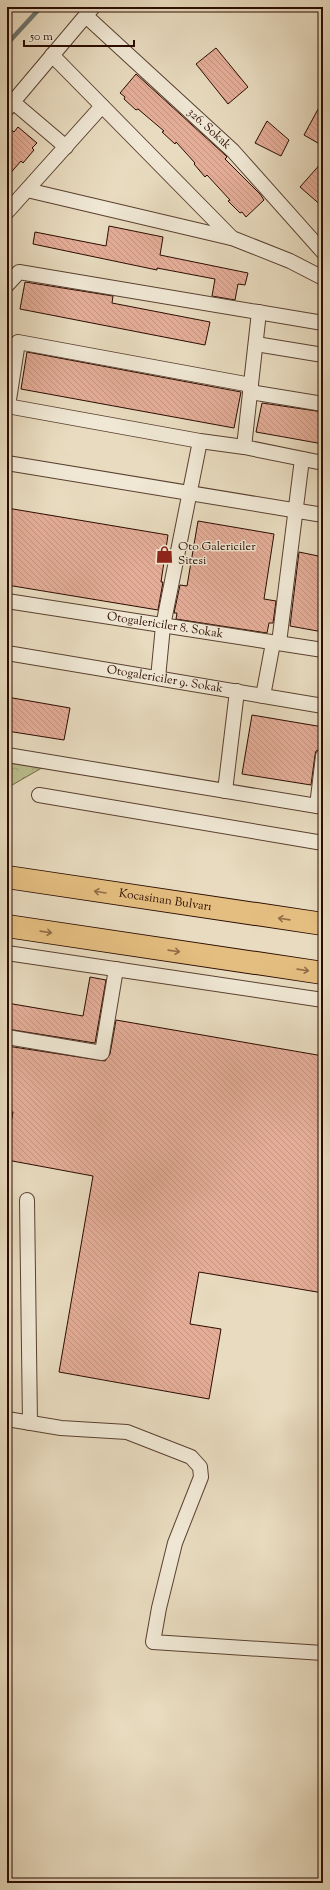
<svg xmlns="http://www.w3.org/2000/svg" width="330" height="1890" viewBox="0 0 330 1890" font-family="'Sorts Mill Goudy',serif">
<defs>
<pattern id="park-crowns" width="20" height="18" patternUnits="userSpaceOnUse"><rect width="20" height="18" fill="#bbbe8e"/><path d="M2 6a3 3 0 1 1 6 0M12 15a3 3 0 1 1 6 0" fill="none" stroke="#a1a279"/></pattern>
<pattern id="building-back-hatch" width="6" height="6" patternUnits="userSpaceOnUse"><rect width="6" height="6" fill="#e4ad98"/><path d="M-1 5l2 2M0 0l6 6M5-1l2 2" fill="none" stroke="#c49481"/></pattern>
</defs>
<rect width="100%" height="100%" fill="#e8dbbf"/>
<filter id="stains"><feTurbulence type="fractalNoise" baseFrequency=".005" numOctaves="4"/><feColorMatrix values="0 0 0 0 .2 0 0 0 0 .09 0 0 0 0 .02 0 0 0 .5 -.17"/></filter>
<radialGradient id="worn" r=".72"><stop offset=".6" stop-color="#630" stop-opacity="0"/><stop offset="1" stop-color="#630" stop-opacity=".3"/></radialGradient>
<path fill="url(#park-crowns)" stroke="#736548" d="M7,755L52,762L7,788Z"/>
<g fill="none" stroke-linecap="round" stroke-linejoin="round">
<path stroke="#6c746f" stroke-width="4.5" d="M7,44L41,7"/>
</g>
<path fill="url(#building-back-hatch)" stroke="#2b0c01" d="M216,48L248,87L228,104L196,64Z
M136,74L225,155L227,157L225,159L260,194L264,200L246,217L242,212L240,213L228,201L230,200L207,175L205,177L194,164L195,163L176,142L175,144L162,132L164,131L138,109L136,110L124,99L125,97L120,93Z
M323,100V146L304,135Z
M267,121L289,140L281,156L255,143Z
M7,126L14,132L18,127L37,143L32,148L34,150L23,163L21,161L7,177Z
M323,161V207L300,187Z
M109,226L163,237L160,255L248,273L245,285L238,284L235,300L212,296L215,279L157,268V270L33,244L35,232L106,246Z
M25,282L113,296L112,303L210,322L205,345L20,309Z
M27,352L241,392L234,428L21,389Z
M262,403L323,412V444L256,432Z
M7,508L168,535L161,582H163L158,610L7,585Z
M198,521L274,534L264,599L276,601L273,623H269L267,633L176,619L177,613H174L180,585L187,586Z
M299,552L323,557V632L290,626Z
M7,697L70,708L64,740L7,731Z
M252,715L323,727L322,748L316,751L315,755L311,785L242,774Z
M90,977L106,980L95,1043L7,1029V1003L83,1016Z
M116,1020L323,1056V1293L199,1272L190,1324L221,1329L209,1399L59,1372L93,1176L7,1160V1146L13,1112H7V1046L105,1061L110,1054Z"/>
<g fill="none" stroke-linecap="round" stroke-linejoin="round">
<defs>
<g id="street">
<path id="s1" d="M86,16L233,151L323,252"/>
<path d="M52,55L232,238L290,261L323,278"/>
<path d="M13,102L66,147"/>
<path d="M7,109L93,7"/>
<path d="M27,190L231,238"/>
<path d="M7,212L102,106"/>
<path d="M7,285L19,272L323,323"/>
<path d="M256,344L323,355"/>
<path d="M250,392L323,404"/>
<path d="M7,406L200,441L244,447L323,463"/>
<path d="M8,406L18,342L251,385"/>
<path d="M244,447L259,312"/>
<path d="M7,463L323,515"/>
<path id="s2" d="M7,601L323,650"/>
<path d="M279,643L302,459"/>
<path id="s3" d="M7,653L323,706"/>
<path d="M158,678L163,626L200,441"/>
<path d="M263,696L273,643"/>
<path d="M7,755L323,807"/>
<path d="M225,791L237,691"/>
<path d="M39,795L323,843"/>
<path d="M317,806L323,756"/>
<path d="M7,953L323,1000"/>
<path d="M7,1037L102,1053L116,969"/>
<path d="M27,1200L30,1423"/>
<path d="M7,1419L61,1428L127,1432L191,1457L200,1467L201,1477L175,1543L159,1608L153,1642L323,1653"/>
</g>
<g id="highway">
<path id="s4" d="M7,877L323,924"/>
<path d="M7,926L323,973"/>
</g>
</defs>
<use href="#street" stroke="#5a4030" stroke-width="16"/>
<use href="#highway" stroke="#2b0c01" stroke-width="24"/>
<use href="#street" stroke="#f0e8d5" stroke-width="14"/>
<use href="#highway" stroke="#e4be80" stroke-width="22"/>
</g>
<defs><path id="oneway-shaft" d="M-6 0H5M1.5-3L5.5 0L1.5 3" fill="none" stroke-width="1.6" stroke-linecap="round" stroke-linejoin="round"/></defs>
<g stroke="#916e47">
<use href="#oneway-shaft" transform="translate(100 892) rotate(-171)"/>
<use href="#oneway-shaft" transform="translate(284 919) rotate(-172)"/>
<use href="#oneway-shaft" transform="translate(46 932) rotate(8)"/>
<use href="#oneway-shaft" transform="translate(174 951) rotate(8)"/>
<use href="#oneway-shaft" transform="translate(303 970) rotate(8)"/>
</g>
<defs>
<symbol id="shop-bare" viewBox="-9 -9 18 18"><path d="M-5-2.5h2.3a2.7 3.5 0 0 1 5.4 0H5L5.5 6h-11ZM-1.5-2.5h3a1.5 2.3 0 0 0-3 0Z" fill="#8f2418" stroke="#f0e8d5" stroke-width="2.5" paint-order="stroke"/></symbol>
</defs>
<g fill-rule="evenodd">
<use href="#shop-bare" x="152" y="542" width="25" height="25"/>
</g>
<g text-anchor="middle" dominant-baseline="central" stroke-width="3" stroke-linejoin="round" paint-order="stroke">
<g font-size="12" fill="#2b0c01" stroke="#f0e8d5">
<text stroke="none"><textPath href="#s1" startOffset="167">326. Sokak</textPath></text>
<text stroke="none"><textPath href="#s2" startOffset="160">Otogalericiler 8. Sokak</textPath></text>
<text stroke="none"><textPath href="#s3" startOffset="160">Otogalericiler 9. Sokak</textPath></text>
<text stroke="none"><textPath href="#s4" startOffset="160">Kocasinan Bulvarı</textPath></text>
</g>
<g font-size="12" fill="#2b0c01" stroke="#f0e8d5" text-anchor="start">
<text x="178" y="547">Oto Galericiler<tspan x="178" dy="14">Sitesi</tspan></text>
</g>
</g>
<rect width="330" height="1890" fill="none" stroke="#e8dbbf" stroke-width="24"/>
<rect x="8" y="8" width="314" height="1874" fill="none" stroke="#2b0c01" stroke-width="2"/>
<rect x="12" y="12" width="306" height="1866" fill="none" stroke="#2b0c01"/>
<path d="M24 40v6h110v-6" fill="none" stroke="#2b0c01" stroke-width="2"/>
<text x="30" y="40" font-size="12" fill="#2b0c01" stroke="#f0e8d5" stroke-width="3" paint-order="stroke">50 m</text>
<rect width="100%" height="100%" filter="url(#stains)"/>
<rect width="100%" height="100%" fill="url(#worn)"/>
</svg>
